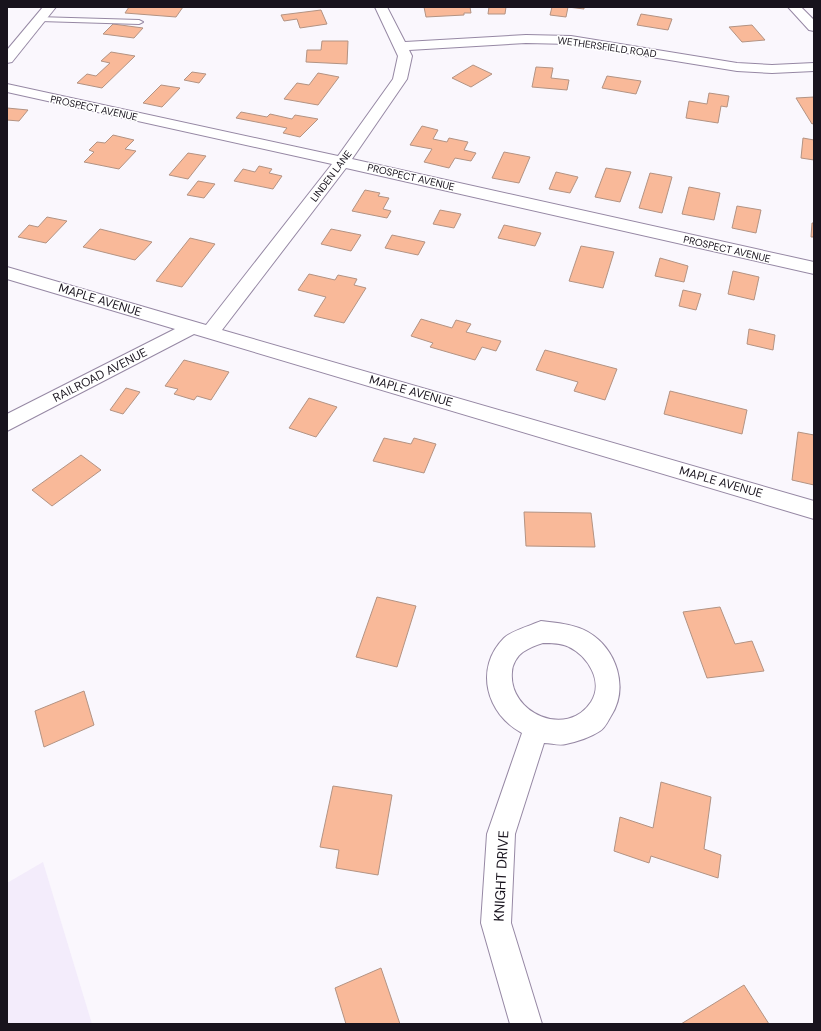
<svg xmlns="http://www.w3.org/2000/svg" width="821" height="1031" viewBox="0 0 821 1031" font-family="'DM Sans',sans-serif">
<rect width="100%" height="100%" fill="#faf7fd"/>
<path fill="#f3ecfb" d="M43,862L92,1024H7V883Z"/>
<path fill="#f9b999" stroke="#b39383" d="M129,7H183L176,17L125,13Z
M424,7H470L471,13H464V15L426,17Z
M489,7H506L505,14H488Z
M552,7H584V9L568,7L566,17L550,15Z
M321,10L327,24L300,28L297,19L284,21L281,15Z
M641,14L672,19L668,30L637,25Z
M113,24L143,28L134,38L103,34Z
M752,25L765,40L742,42L729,27Z
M322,41H348L347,64L306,62L307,50H321Z
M111,52L135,56L102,88L77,83L87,74L96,76L110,63L101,61Z
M473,65L492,74L471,87L452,78Z
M536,67L553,68L551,78L569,80L567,90L532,87Z
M192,72L206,74L199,83L184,80Z
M318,73L339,77L318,105L284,99L297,83L309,85Z
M607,76L641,81L636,94L602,88Z
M161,85L180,88L162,107L143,103Z
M709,93L729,96L727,107L721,106L718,123L686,118L689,101L707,104Z
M814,97V123L812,124L796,98Z
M7,108L28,110L19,121L7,120Z
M241,112L267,117L270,114L292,119L295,115L318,119L300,137L283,133L287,128L236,118Z
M422,126L438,130L433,139L447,142L449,138L468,142L464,150L476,153L471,161L455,158L449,168L424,162L432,149L410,145Z
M113,135L134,140L125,149L136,151L119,169L84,162L94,152L89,150L97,142L105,143Z
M803,138L814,140V160L801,158Z
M504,152L530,157L519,183L492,178Z
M188,153L206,156L188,179L169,175Z
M259,166L272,169L269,173L282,176L273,189L234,181L243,169L255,172Z
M606,168L631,172L620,202L595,197Z
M556,172L578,177L570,193L549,189Z
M650,173L672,177L662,213L639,208Z
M198,181L215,184L204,198L187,195Z
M689,187L720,193L714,220L682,214Z
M365,190L380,193L378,196L389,198L383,209L391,211L387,218L352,211Z
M737,206L761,210L756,233L732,228Z
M440,210L461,214L454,228L433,224Z
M47,217L67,221L46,243L18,237L29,225L38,227Z
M812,223H814V237H811Z
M504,225L541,233L535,246L498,238Z
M100,229L152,242L135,260L83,247Z
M331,229L361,235L351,251L321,244Z
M392,235L425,242L418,255L385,248Z
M190,238L215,244L182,287L156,281Z
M581,246L614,252L603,288L569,281Z
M660,258L688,266L684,282L655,276Z
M733,271L759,277L754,300L728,294Z
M309,274L335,280L338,275L357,279L354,285L366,288L344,323L314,316L326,297L298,290Z
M683,290L701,294L696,310L679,306Z
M421,319L452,328L456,320L471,324L466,332L501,341L496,351L482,347L475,360L430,347L433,343L411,336Z
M749,329L775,335L773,350L747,344Z
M545,350L617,369L605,400L574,391L578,382L536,370Z
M184,360L229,372L211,400L197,396L194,400L174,394L178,389L165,386Z
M126,388L140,392L123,414L110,410Z
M670,391L747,410L742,434L664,414Z
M309,398L337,407L316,437L289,428Z
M798,432L814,435V485L792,480Z
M384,438L411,444L414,438L436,444L424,473L373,461Z
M81,455L101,470L52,506L32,490Z
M524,512L591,513L595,547L526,546Z
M377,597L416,606L397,667L356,657Z
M720,607L735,644L752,641L764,671L707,678L683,612Z
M84,691L94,725L44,747L35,711Z
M661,782L711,797L704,849L721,855L718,878L651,856L649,863L614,851L620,817L653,828Z
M333,786L392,795L378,875L336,868L339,850L320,847Z
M381,968L400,1024H346L335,988Z
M744,985L769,1024H681Z"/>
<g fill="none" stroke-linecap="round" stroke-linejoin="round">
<defs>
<path id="service" d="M37,17L139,20L143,22L139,24L40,21H37Z"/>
<path id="minor" d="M375,7H387L405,42L526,35L571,36L737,63L772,65L814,63V71L772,73L737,71L571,44L526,43L409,50L412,56L407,79L352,159L814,262V274L346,168L222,330L814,501V519L194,334L7,431V414L175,329L7,279V267L206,325L332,164L7,92V84L338,156L393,79L398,56Z
M788,7H801L814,20V31L809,30Z
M541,621C557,623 574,624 588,632C617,649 629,688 611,716C608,721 605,728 600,731C591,737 576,742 566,744C559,746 551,743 544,743L515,834L511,923L542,1024H510L481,923L487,834L522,733C486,714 474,668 504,638C511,631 532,625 541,621ZM543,643C551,643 562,643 569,647C588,656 604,682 591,702C567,739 508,713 512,672C512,665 517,656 523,652C529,648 536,645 543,643Z"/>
<path id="tertiary" d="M43,7H56L12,62L7,63V50Z"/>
</defs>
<use href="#service" stroke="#9688a4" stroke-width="2"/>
<use href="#minor" stroke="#9688a4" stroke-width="2"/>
<use href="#tertiary" stroke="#9688a4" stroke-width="2"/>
<use href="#service" fill="#fff" fill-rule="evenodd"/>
<use href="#minor" fill="#fff" fill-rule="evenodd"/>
<use href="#tertiary" fill="#fff" fill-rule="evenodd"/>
</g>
<g text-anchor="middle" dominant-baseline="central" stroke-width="3" stroke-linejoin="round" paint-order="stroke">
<g font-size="10" fill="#18131d" stroke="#fff">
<text transform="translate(607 47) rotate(8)">WETHERSFIELD ROAD</text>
<text transform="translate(94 108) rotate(12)">PROSPECT AVENUE</text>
<text transform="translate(331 176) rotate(-53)">LINDEN LANE</text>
<text transform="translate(411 177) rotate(13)">PROSPECT AVENUE</text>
<text transform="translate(727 249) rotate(13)">PROSPECT AVENUE</text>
</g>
<g font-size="12" fill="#18131d" stroke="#fff">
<text transform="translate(100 300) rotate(17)">MAPLE AVENUE</text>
<text transform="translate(100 375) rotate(-27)">RAILROAD AVENUE</text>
<text transform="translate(411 391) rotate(16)">MAPLE AVENUE</text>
<text transform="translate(721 482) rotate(16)">MAPLE AVENUE</text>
</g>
<g font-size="14" fill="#18131d" stroke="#fff">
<text transform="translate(501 876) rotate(-87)">KNIGHT DRIVE</text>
</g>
</g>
<rect width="821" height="1031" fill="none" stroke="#18131d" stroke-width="16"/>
</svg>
